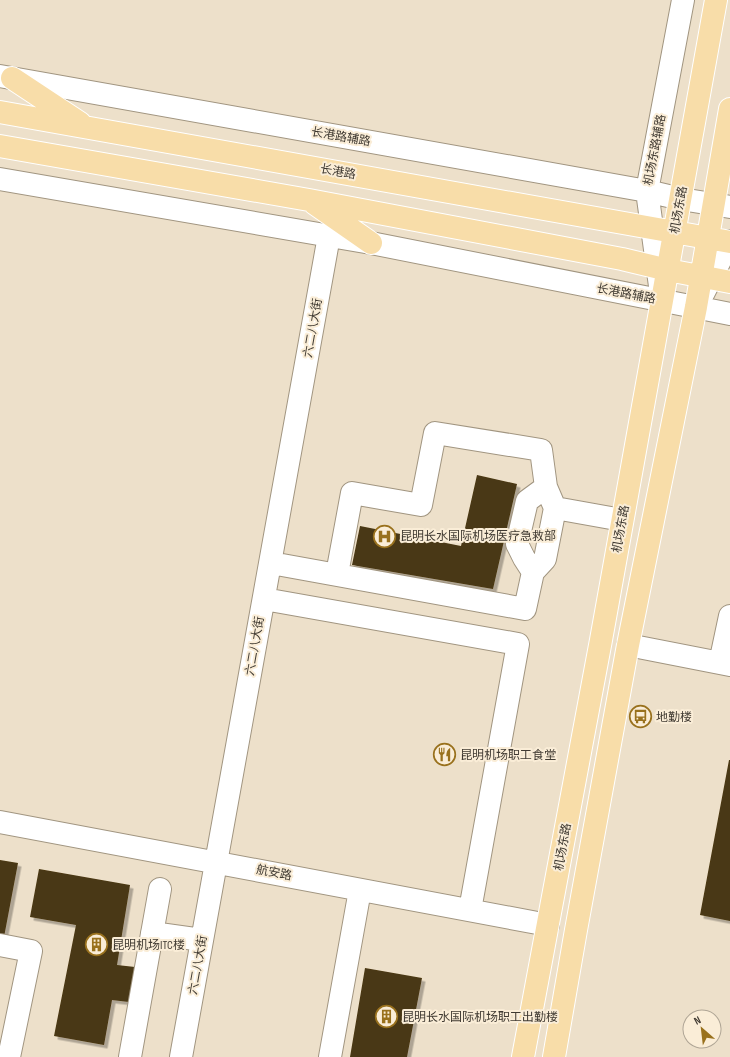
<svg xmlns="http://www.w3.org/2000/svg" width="730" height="1057" viewBox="0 0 730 1057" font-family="'Sofia Sans Condensed','Noto Sans SC',sans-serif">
<defs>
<filter id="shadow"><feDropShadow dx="3.5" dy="3.5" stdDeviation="0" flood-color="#0004"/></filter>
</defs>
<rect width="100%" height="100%" fill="#ede0ca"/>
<path fill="#4a3712" filter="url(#shadow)" d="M477,475L517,484L493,589L352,565L360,526L461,546Z
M729,760H730V921L700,915Z
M0,860L18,863L4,937H0Z
M39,869L130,885L117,965L135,967L129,1002L112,1000L104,1045L54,1036L76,925L30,917Z
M365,968L422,978L407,1057H350Z"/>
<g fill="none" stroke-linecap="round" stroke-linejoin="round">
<defs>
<path id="minor" d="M0,76L647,191L681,199L730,207
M0,179L371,243L730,314
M660,286L647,191L683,0
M703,294L730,241
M546,487L555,508L622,520
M271,563L525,609L533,572L524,558L517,544L527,501L546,487L541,450L435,433L421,505L352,493L337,574
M533,572L545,559L555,508
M264,599L518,644L470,910
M628,645L730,665
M720,663L730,616
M0,822L548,925
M152,933L202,940
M0,945L31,951L9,1057
M130,1057L160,889
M181,1057L329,236
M330,1057L360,890"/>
<path id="major" d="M12,78L80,123
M0,112L730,242
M0,146L309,200L622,259L668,270L730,282
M315,204L371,243
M523,1057L601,640L716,0
M554,1057L576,930L628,645L696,307L730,109"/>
</defs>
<use href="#minor" stroke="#a19580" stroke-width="24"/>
<use href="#major" stroke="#fff" stroke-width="24"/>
<use href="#minor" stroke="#fff" stroke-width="22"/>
<use href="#major" stroke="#f8dda9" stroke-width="22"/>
</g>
<defs>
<symbol id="hospital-ring" viewBox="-11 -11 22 22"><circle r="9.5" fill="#faedd7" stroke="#99711d" stroke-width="1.5"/><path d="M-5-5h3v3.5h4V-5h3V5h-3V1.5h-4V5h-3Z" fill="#99711d"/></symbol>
<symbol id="bus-ring" viewBox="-11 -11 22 22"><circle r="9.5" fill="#faedd7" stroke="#99711d" stroke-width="1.5"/><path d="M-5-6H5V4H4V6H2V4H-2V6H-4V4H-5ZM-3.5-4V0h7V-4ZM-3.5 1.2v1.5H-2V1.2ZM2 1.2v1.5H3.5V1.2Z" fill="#99711d"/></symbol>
<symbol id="restaurant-ring" viewBox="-11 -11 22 22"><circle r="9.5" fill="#faedd7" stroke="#99711d" stroke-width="1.5"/><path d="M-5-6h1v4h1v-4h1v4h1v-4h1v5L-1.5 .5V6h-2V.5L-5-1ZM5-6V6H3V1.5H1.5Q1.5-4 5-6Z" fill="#99711d"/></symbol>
<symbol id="building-ring" viewBox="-11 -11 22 22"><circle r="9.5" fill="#faedd7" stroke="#99711d" stroke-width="1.5"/><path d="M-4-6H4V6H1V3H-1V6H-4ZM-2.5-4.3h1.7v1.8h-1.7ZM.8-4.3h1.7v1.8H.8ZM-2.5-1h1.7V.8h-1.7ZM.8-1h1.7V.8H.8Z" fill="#99711d"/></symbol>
</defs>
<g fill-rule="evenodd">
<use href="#hospital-ring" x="372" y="524" width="25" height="25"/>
<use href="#bus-ring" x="628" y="704" width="25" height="25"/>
<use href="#restaurant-ring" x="432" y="742" width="25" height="25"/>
<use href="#building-ring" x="84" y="932" width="25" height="25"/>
<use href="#building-ring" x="374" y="1004" width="25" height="25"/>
</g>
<g text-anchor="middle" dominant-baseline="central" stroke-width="4" stroke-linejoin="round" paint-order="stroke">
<g font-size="12" fill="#3f3931" stroke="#faedd7">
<text transform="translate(341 137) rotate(10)">长港路辅路</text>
<text transform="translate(655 150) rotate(-79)">机场东路辅路</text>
<text transform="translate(338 172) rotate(10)">长港路</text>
<text transform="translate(679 210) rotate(-80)">机场东路</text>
<text transform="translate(626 294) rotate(11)">长港路辅路</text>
<text transform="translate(313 328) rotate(-80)">六二八大街</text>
<text transform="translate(621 529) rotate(-80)">机场东路</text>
<text transform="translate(255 646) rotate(-80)">六二八大街</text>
<text transform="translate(563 847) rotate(-80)">机场东路</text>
<text transform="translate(274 873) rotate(11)">航安路</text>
<text transform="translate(198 965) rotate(-80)">六二八大街</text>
</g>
<g font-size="12" fill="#3f3931" stroke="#faedd7" text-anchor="start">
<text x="400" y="536">昆明长水国际机场医疗急救部</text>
<text x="656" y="717">地勤楼</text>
<text x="460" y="755">昆明机场职工食堂</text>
<text x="112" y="945">昆明机场ITC楼</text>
<text x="402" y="1017">昆明长水国际机场职工出勤楼</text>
</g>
</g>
<g transform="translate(702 1029) rotate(332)"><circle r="19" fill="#faedd7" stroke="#afa595"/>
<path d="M0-3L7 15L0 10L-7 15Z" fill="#99711d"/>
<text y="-6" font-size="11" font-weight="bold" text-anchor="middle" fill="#3f3931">N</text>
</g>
</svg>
